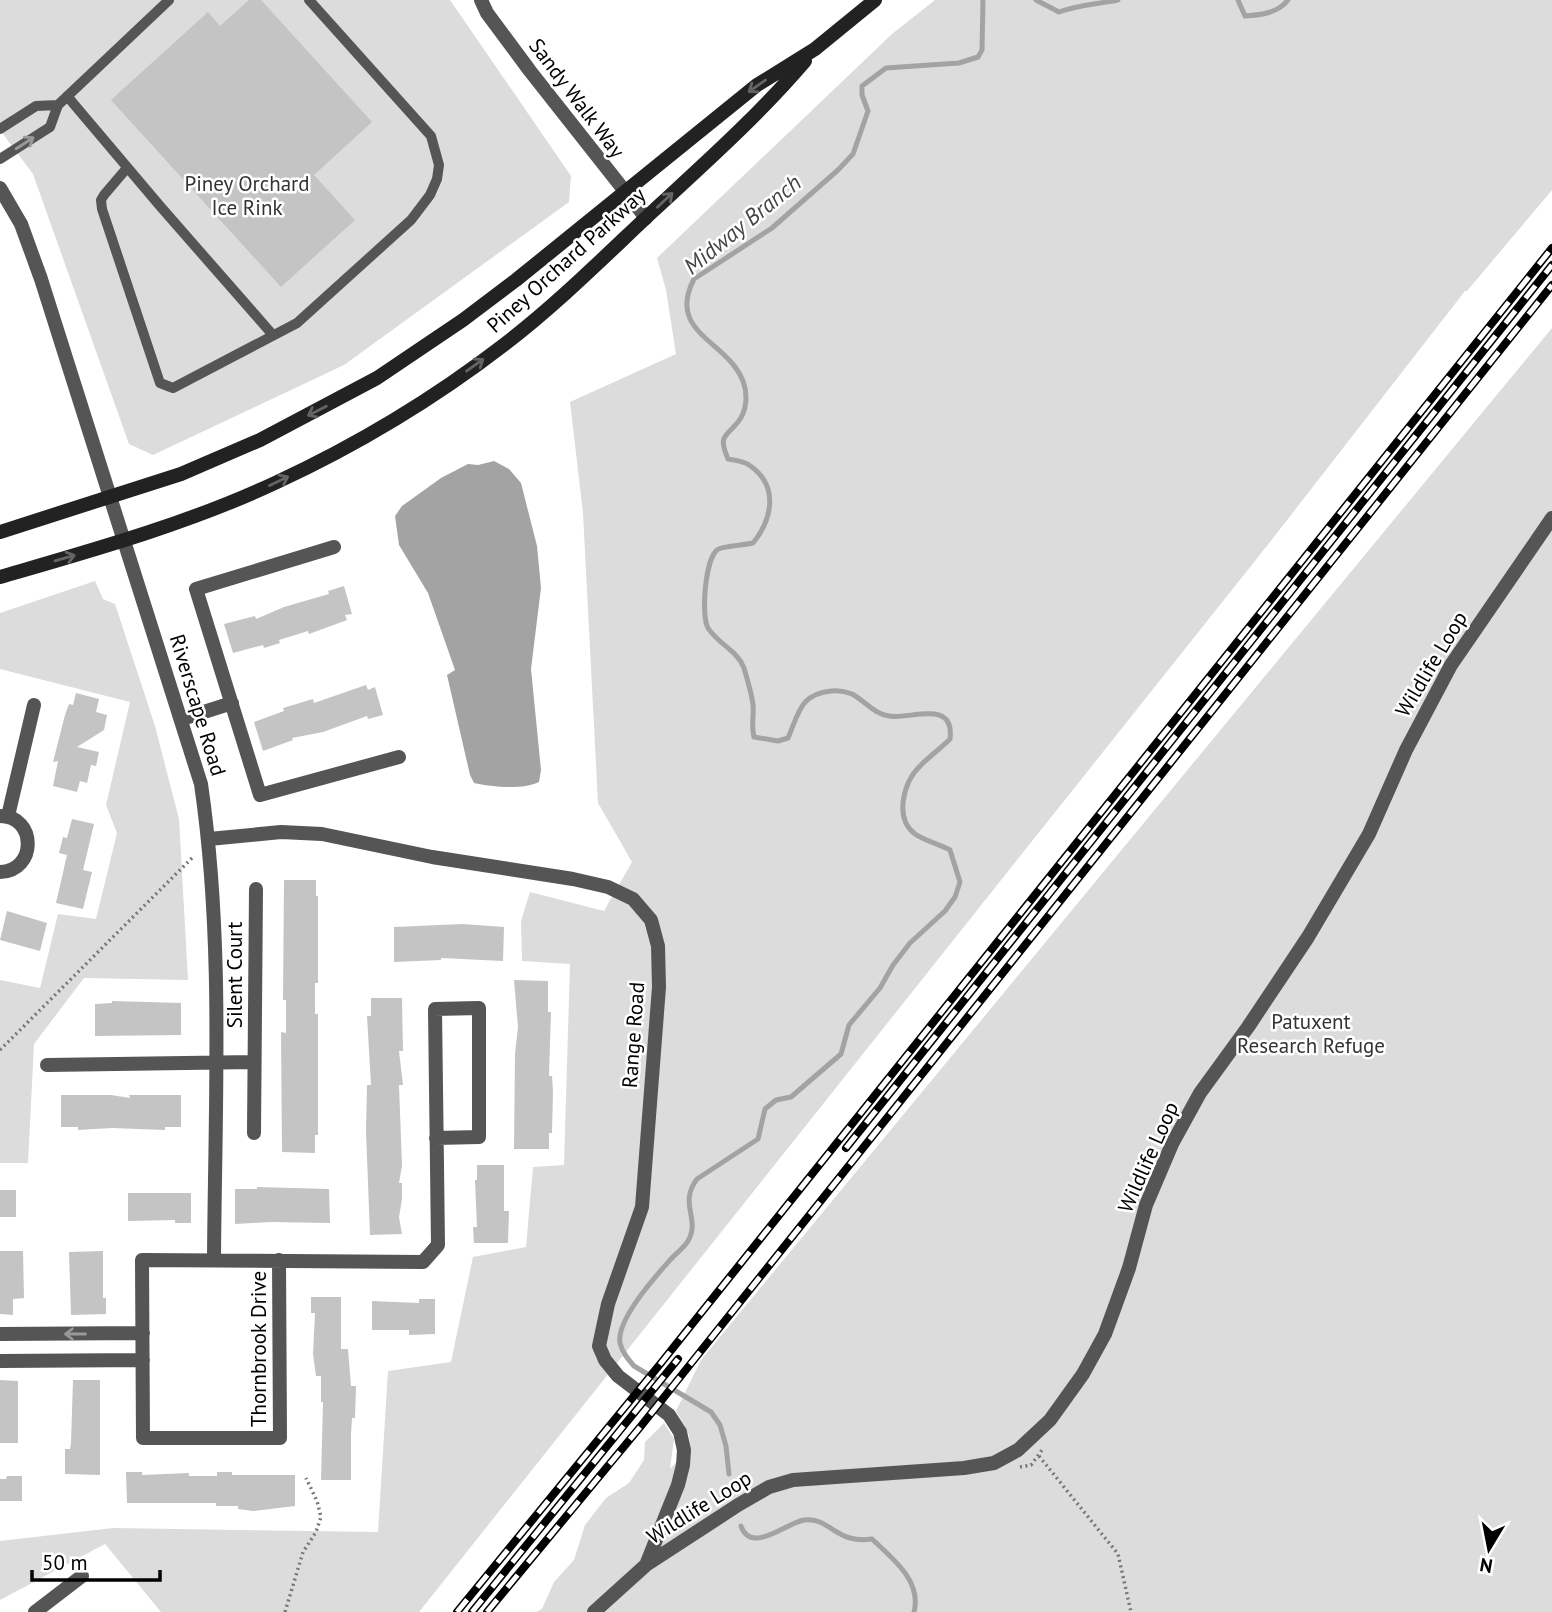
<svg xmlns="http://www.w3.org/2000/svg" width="1552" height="1612" viewBox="0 0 1552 1612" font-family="'PT Sans',sans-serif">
<rect width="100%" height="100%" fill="#fff"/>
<path fill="#dcdcdc" d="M0,0H450L571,176L569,202L344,365L153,455L129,444L33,174L0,130Z
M935,0H1552V190L1467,291H1465L1270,542L419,1612H161L105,1544L0,1600V1541L113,1528L378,1532L388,1371L451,1362L473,1257L526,1247L533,1167L564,1165L570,964L522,961L521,921L530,892L604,911L632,862L598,803L583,513L570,402L676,354L666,290L657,258L892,34Z
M1552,328V1612H536L542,1609L554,1582L574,1560L585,1525L606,1498L629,1483L644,1460L645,1442L664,1423L674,1439L670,1469C695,1441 695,1444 676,1411L701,1360Z
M95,581L103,599L115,604L155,726L179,819L188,980L84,978L34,1044L28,1163H0V980L40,988L58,914L96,919L117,833L106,805L130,702L0,669V613Z"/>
<path fill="#a3a3a3" d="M494,461L509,469L521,483L537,546L541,588L531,669L541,770L539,782C523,790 491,787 474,783L470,775L447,675L455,670L428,593L399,545L395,516L402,506L441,478L468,464L478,465Z"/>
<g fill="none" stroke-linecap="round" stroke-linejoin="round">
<path stroke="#a3a3a3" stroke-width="5" d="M1036,0L1059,12C1078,5 1098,4 1118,0
M1238,0L1245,16C1261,15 1278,13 1288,0
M729,1474L726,1446L720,1425L711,1412L634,1366C628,1359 622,1352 620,1343C616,1320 655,1277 670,1260C675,1254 684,1248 688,1241C701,1219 678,1204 697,1179L758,1139L765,1109L776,1100L791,1097L841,1054L849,1025L880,988L893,965L910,943L945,911L955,897L960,882L950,850C941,845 923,840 915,834C894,818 903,782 921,765C930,756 941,748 950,739C955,698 909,720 889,716C874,714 865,701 852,694C845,691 839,690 831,691C800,694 799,713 788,738L778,741L754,737C751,726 754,716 753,705C752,694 747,679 744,668C738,651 718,644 708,628C701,616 705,560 717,550C721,546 745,545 753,543C773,518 779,485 749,465C744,461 734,460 728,459C718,435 725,438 738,422C747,411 748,394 743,381C727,340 666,333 694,279L772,228L838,170L853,154L868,111L862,95V86L886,68L959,63L978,57L982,50L983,0
M741,1526C751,1555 786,1523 804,1520C823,1517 833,1534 850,1538C857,1540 865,1540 872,1539C893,1559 922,1581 914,1612"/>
</g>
<path fill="#c4c4c4" d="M249,0H261L372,122L314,175L355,220L281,287L111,100L208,12L220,26Z
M344,586L352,614L345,615L347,620L309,634L308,631L279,640L280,643L264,648L263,645L233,653L224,624L255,616L256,619L284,607L329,594L328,591Z
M366,685L368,690L375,687L383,715L368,719L367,716L323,732L292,738L293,740L263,751L254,722L284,711L283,708L313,699L314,703Z
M76,693L99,699L96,712L107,715L104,730L77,747L99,752L96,766L91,765L87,783L80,781L77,792L53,786L58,761L53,762L65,715L69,704L73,705Z
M72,819L94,824L83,870L92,872L83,909L56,903L67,855L59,853L63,837L67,838Z
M284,880H316V896H318V983H315V1014H318V1135H315V1153L282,1152L281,1032L286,1033V1000H283Z
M7,911L47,923L40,951L0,940Z
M463,924L504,927L503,961L441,958V960L394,962V927Z
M514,980L548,981V1012H551L549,1076H552L553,1092L552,1133H549V1149H514L515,1054L518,1027Z
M371,998H402L403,1051H399L403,1085H399L402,1166L399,1183H402V1199L399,1217L402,1234L370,1235L366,1131L367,1085H371L367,1016H371Z
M112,1001L181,1003V1035L95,1036V1004L112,1003Z
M61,1095H111L130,1098L129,1095H181V1127H165V1130L112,1128L78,1130V1127H61Z
M477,1165H504V1211H509L508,1243H474L473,1227H477L475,1180H477Z
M257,1187L329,1189L330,1223L270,1222L235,1224V1189H257Z
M0,1190H16V1217H0Z
M128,1193H191V1223H175V1220L128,1221Z
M0,1251H23L24,1298L13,1299V1315L0,1314Z
M103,1251V1298H106V1314L71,1315L69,1252Z
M311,1297H341V1349H348L351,1386H356L355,1418H352L351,1434V1480H321L323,1402H321V1376H316L313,1354L315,1313H311Z
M419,1299H435V1334L409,1335V1330H372V1301L419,1303Z
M0,1380L18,1381V1443H0Z
M73,1380H100V1475L65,1474V1449H70L71,1443Z
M126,1472H142V1475L189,1473V1476H217V1472H232V1475H295V1506L253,1511L238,1509V1506H216V1503H127Z
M7,1476H22V1501H0V1479H6Z"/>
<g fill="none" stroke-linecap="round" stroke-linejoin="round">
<path stroke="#777" stroke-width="3.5" stroke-dasharray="2 3.5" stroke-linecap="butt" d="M0,1050L192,858
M1039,1456L1118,1554L1131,1612
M1020,1467L1031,1465L1042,1450
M285,1612L303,1552L316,1532L321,1517L317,1501L306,1478"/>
<path stroke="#555" stroke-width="10" d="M67,96L160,206L272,334
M58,105L169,0
M0,129L36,106L58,105L50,127L0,159
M127,168L104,195L101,200L102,209L160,383L173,388L297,323L411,220L430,195L437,179L439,165L431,136L309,0"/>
<path stroke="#555" stroke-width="14" d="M481,0L487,13L530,71L646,218
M0,188L21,224L41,279L201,784C224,941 215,1102 214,1260
M334,547L196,589L260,795L399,757
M182,719L232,703
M8,816L34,705
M209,839L281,832L322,834L432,857L573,879L608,887L633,899L651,920L658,946L659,987L642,1207L608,1304L599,1346L605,1360L618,1376L669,1415L680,1432L684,1450L683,1465L678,1485L646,1565
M0,872C37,871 37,816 0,816
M47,1065L254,1062
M254,1133L256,889
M279,1260L280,1438H143L142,1260L423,1262L438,1245L435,1009L479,1008V1137L436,1138
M0,1334L143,1333
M0,1361L143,1360
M35,1612L82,1576
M594,1612L646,1565L738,1505L769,1487L793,1480L964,1468L994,1463L1018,1450L1050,1420L1083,1374L1105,1334L1129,1268L1146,1205L1172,1144L1200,1093L1248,1027L1308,937L1369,834L1406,750L1451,665L1552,518"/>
<path stroke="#222" stroke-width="14" d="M0,532L181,474L260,440L377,378L463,320L516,280L757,85L815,49L875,0
M0,577C93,550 187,524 275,483C355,446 435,398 505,344C557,304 603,258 651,213C704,164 758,116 805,61"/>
<defs>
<path id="rail" d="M846,1148L1552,265
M457,1612L661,1363L1552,248
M472,1612L678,1359
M487,1612L641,1426L1552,285"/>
</defs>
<use href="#rail" stroke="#000" stroke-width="8"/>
<use href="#rail" stroke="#fff" stroke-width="5" stroke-dasharray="16" stroke-linecap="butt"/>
</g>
<defs><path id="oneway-shaft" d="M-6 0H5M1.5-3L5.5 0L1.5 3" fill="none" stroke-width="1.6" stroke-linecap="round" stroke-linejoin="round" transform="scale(1.75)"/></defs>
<g stroke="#646464">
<use href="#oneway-shaft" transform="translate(757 86) rotate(145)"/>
<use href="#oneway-shaft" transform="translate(665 200) rotate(-43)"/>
<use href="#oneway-shaft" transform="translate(475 365) rotate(-35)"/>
<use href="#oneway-shaft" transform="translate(317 411) rotate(153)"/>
<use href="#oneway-shaft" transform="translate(279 481) rotate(-26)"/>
<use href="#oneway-shaft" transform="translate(65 558) rotate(-16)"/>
</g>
<g stroke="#999">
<use href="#oneway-shaft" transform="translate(25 143) rotate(-33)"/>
<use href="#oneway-shaft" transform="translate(75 1334) rotate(180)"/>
</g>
<g text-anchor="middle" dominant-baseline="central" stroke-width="5" stroke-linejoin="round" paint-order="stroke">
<g font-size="21" fill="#000" stroke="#fff">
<text transform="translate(577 98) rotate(53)">Sandy Walk Way</text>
<text transform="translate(566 260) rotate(-42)">Piney Orchard Parkway</text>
<text transform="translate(1431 664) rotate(-59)">Wildlife Loop</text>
<text transform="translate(198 705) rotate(73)">Riverscape Road</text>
<text transform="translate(234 975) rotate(-90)">Silent Court</text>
<text transform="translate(633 1035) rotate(-86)">Range Road</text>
<text transform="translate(1148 1157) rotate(-66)">Wildlife Loop</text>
<text transform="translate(258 1349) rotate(-90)">Thornbrook Drive</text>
<text transform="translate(699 1507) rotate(-32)">Wildlife Loop</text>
</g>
<g font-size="21" fill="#333" stroke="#fff">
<text x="247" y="183">Piney Orchard<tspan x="247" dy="24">Ice Rink</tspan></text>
<text x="1311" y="1021">Patuxent<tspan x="1311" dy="24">Research Refuge</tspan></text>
</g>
<g font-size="23" font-style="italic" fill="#444" stroke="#fff">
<text transform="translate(742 224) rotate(-39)">Midway Branch</text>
</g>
</g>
<g transform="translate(1489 1549) rotate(190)" stroke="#ffffff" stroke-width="5" paint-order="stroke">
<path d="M0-5L12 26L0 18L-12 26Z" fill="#000000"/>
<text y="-10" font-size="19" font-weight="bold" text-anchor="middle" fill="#000000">N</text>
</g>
<path d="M32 1570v10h128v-10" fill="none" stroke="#000000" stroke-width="3.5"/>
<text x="42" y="1570" font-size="21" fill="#000000" stroke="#ffffff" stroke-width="5" paint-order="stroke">50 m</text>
</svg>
